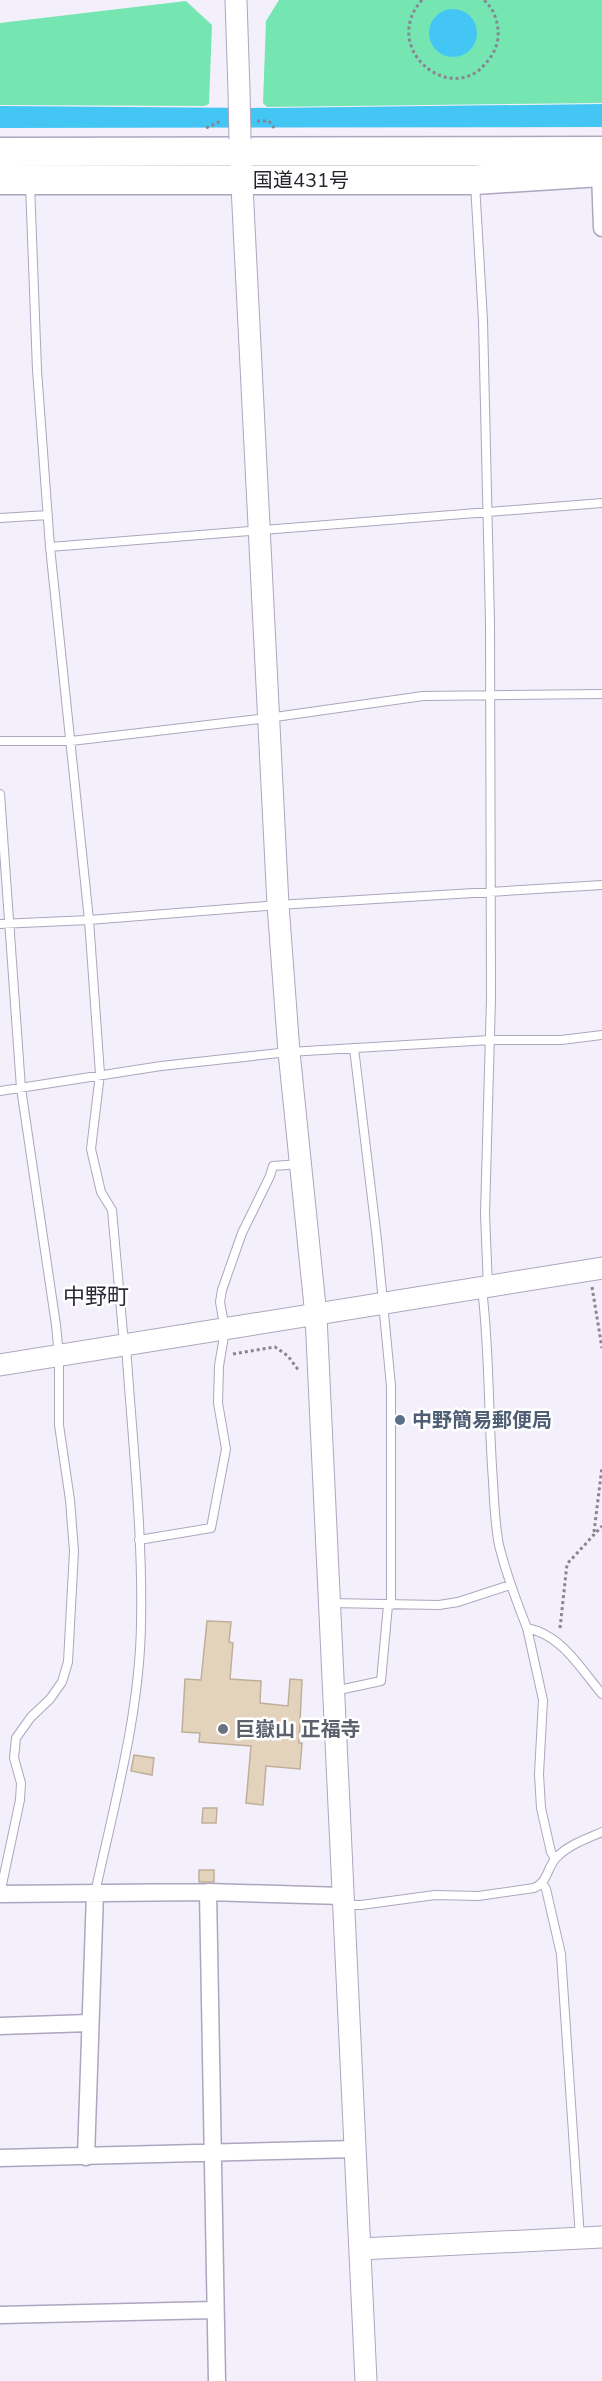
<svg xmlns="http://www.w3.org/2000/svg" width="602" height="2381" viewBox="0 0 602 2381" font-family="'Nunito Sans','Noto Sans JP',sans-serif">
<rect width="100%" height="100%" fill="#f3f0fb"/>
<path fill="#75e6b2" d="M279,0H602V103L267,107L263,103L266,21Z
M186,1L212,25L209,104L204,106L0,105V23Z"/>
<path fill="#43c6f4" d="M429 33a24 24 0 1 1 48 0a24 24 0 1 1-48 0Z
M602,104V127L0,128V106L271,108Z"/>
<path fill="#e4d3bc" stroke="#bfaf99" stroke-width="1.5" d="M207,1621L231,1622L229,1642L233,1643L230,1679L261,1681L260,1703L288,1706L290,1679L302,1680L299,1743H302L300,1769L266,1766L263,1805L246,1803L251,1746L199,1742L200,1733L182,1732L185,1679L201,1680Z
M134,1755L154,1758L152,1775L131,1771Z
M203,1808H217L216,1823H202Z
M199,1870H214V1882H199Z"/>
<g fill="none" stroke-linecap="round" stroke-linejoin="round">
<defs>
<path id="service" d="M30,184L37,370L50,547L89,920L100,1074L91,1149L101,1192L112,1210L123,1333L126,1345C132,1437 143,1531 141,1623C140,1713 114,1805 95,1893
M475,184L483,320L490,622L491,998L485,1214L488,1287
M0,518L48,515
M50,547L602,503
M0,741H71L268,718L423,696L602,694
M0,794L21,1088L56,1325L59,1356V1425L70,1500L74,1551L68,1662L62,1682L50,1699L31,1717L16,1738L14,1758L21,1783L20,1800L0,1894
M0,924L89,920L278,905L602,885
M354,1048L377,1240L391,1386V1605
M0,1091L161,1066L289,1052L490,1040H561L602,1035
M482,1289C490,1353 488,1417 493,1481C494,1502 495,1525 499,1545C506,1574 516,1600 527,1628C562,1635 580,1668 602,1694
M139,1540L211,1528L226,1449L218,1403L219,1366L225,1330L220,1302L222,1290L242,1233L270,1176L273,1166L300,1164
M330,1603L439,1605L458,1602L510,1585
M527,1628L543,1700L539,1774L541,1808L551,1852L555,1859
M334,1691L381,1681L388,1605
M543,1884L546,1889L561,1954L580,2238
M343,1905H361L435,1895L478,1896L534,1888C549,1881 546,1869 556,1858C568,1845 586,1839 602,1832"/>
<path id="minor" d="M600,172L602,228
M208,1892L217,2381
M0,1894L208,1892L342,1896
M0,2026L89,2023
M86,2157L95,1893
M0,2158L355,2149
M0,2315L215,2310"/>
<path id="tertiary" d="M236,0L239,91
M241,166L278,905L289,1052L316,1316L366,2381
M0,1365L602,1268
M360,2249L602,2237"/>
<path id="trunk" d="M0,152L602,151
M0,180H475L602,172"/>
</defs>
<use href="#service" stroke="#aca6bf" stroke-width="10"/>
<use href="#minor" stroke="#aca6bf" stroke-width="19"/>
<use href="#tertiary" stroke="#aca6bf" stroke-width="23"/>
<use href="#trunk" stroke="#aca6bf" stroke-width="31"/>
<path stroke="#898691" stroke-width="3" stroke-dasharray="3 3" stroke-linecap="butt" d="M422,0C379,48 451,107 486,63C492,56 497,48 498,38C499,24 495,10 484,0
M257,121H269L274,128
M206,128L221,121
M592,1287L602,1348
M233,1354L275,1347L288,1356L299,1371
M594,1532L602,1467
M560,1628L567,1564L602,1526"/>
<use href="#service" stroke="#fff" stroke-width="8"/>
<use href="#minor" stroke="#fff" stroke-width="16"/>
<use href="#tertiary" stroke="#fff" stroke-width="21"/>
<use href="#trunk" stroke="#fff" stroke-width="28"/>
<defs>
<path id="tertiary-bridge" d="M239,91L240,139"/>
</defs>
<use href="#tertiary-bridge" stroke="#aca6bf" stroke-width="23" stroke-linecap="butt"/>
<use href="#tertiary-bridge" stroke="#fff" stroke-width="21"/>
</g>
<circle fill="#5c6f8a" stroke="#fff" stroke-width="2" cx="400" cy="1420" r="6"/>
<circle fill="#6b7280" stroke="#fff" stroke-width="2" cx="223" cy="1729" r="6"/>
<g text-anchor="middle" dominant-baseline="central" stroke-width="5" stroke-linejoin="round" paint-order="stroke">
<g font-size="20" fill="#27242e" stroke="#fff">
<text x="301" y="180">国道431号</text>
</g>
<g font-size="20" font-weight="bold" fill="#4e5e75" stroke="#fff" text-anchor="start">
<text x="412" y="1420">中野簡易郵便局</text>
</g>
<g font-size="20" font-weight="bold" fill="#5b616d" stroke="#fff" text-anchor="start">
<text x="235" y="1729">巨嶽山 正福寺</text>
</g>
<g font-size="22" fill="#2c273a" stroke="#fff">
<text x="96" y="1297">中野町</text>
</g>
</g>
</svg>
